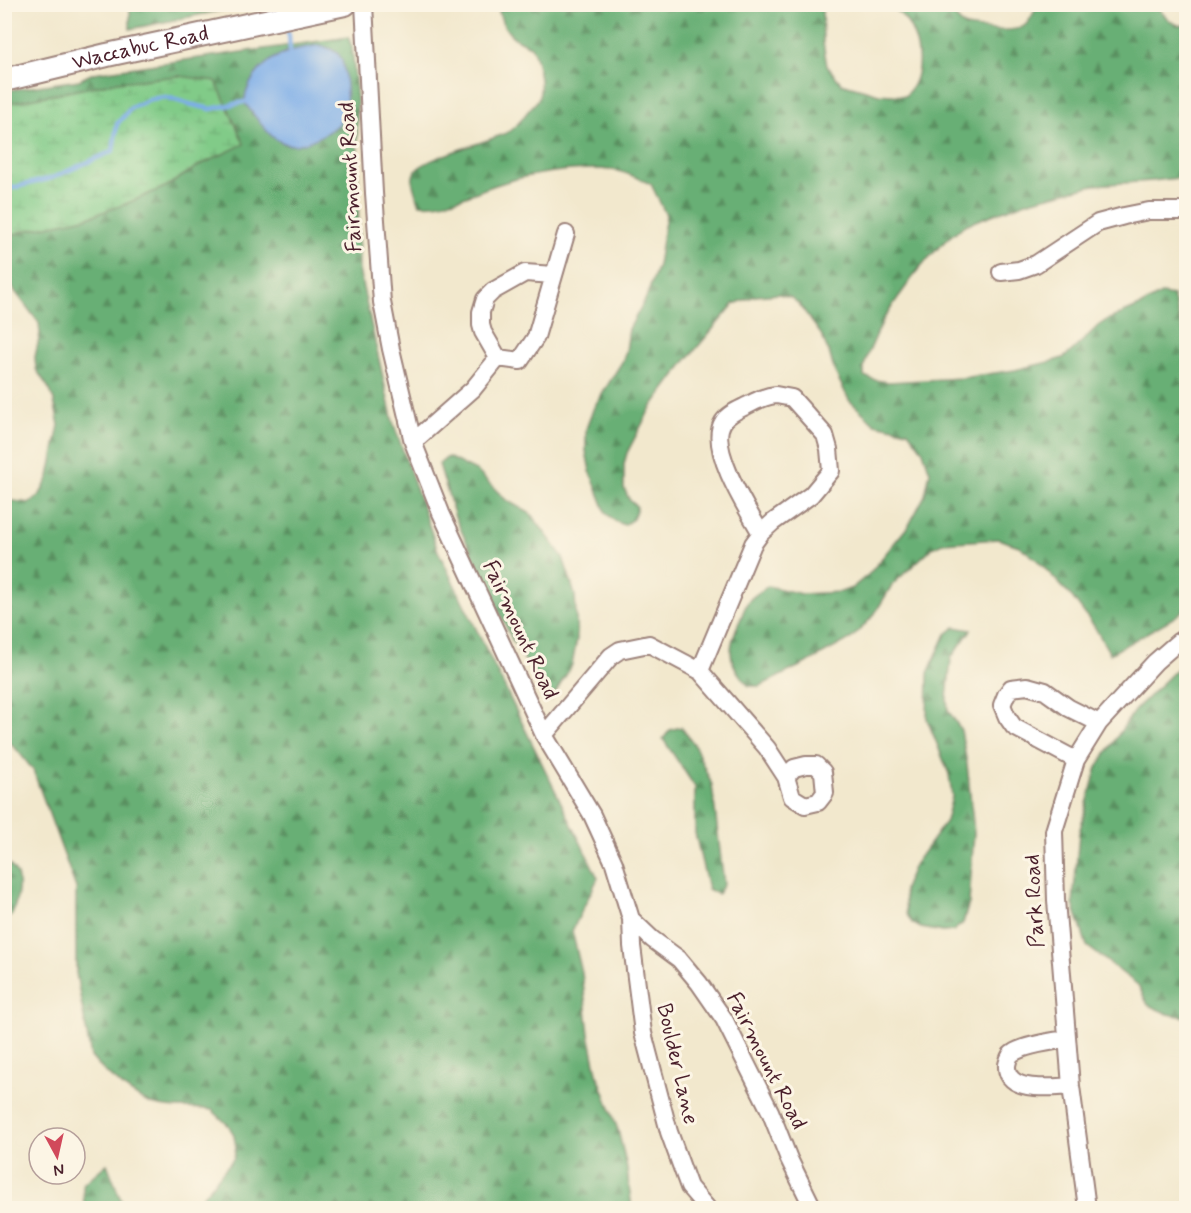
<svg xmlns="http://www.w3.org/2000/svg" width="1191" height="1213" viewBox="0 0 1191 1213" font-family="Mynerve,sans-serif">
<defs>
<pattern id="forest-firs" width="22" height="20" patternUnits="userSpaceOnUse" patternTransform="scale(1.5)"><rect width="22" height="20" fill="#68af74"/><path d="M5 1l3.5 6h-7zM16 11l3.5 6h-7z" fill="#588e5f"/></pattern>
<pattern id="wetland-marsh" width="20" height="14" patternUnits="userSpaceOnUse" patternTransform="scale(1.5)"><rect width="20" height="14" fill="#81cb88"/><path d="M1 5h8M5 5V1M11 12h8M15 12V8" fill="none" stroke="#71ae76"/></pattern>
</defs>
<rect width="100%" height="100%" fill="#fcf5e5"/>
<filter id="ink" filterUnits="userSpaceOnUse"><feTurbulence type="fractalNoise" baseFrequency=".0167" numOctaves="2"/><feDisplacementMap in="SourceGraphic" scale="12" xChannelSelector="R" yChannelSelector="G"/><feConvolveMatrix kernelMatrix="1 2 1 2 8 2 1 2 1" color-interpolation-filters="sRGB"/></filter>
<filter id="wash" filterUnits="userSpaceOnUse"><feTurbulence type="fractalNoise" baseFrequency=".008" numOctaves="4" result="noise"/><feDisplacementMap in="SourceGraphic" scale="24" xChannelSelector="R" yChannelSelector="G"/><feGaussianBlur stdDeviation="1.35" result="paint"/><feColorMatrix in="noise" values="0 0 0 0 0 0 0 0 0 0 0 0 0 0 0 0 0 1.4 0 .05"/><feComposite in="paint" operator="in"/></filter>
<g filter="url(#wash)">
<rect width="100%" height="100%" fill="#f2e8cd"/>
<path fill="url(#forest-firs)" stroke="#596750" stroke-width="1.5" d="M130,4H248V5L130,29Z
M500,5H822L823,42L827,66L841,83L879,94L905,96C924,77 921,44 907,22C903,16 896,10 891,5H949L956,18L965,27C979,29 1013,34 1024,26C1031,21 1034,12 1037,5H1155C1165,15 1171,27 1186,25V177L1152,181L1094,185L1029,201L965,225L947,239L920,267L890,309L883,320L868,354L864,366V376L875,380L888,382L962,378L1015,370L1053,361L1063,358L1072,351L1098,326L1107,320L1140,306L1161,294L1173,296L1182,328L1186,336V608L1175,617L1110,654L1094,626L1072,597L1037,560L1019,546L998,539L943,543L932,548L892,585L874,615L852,638L810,661L760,686H749C726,662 727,647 741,618C743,613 745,605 749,601C753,595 762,591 768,586L802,594L841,592L852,588L869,574L909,525L925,495L930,472L923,451L908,431L875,424L849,400L834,370L830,355L821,334L799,304L790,297L779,294L755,296L734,304L684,363L650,409L627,453L624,464V488L629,499L637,507L633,519L624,525L615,521L606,513L590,471L586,451V429L594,407L622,362L626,351L629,329L646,298L658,265L666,215L651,184C639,179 625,171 612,170C582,166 528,174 499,184C473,192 447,207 420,204C416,194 410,183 414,173C422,157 491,142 510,131C518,126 523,117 529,110C531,107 536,103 538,99C544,87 537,58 531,46C510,39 502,28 498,7Z
M348,37L352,47L357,101L359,270L393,422L438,551L598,878L572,931L582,973L589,1034L597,1073L618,1130L626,1163L632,1208H193L234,1158L236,1147L234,1136L229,1126L212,1110C194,1107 174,1110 155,1105C136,1100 104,1073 91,1057L76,973V888L33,770L18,751L5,738V500L30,503L39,496L49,477L59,425L54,401L50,390L36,369L35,357L40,334L39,323L11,286L5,281V240L19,232L85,218L123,205L167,186L198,166L243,144L118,82L5,104L4,91L79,80L93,73Z
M448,457L478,472L506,500L531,514L563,557L575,595L577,639L572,665L551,700L512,640L455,517L439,464Z
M955,627L971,630L951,658L947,699L948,710L961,730L967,764L974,833L969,903L963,923L953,931L943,932L921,928L912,923L906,913L904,889L914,865L946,821L952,797L949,774L927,719L928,673L946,634Z
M1186,660V1017L1168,1014L1148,1005L1138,985L1087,946L1073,904L1079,833L1097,767L1134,711Z
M681,727L694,744L712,785L724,884L718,894L708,889L695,833V787L663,739L670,730Z
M4,859C8,864 15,869 17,875C21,887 16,903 12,915L5,919Z
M107,1164L124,1208H84L83,1184Z"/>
<path fill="url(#wetland-marsh)" stroke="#66755a" stroke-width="1.5" d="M179,76L216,81L244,144L198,166L167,186L123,205L85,218L19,232L5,240V104L118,82Z"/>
<path fill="#7dade8" stroke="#64668a" stroke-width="1.5" d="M319,45C326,47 334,49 339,55C346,63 348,104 345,114C340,129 310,143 296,145C289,146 279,141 274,138C266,132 251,111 244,102C248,77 266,59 290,51C299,48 310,47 319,45Z"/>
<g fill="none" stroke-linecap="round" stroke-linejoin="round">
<path stroke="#7dade8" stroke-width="4.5" d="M284,25L289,35L290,51
M4,190L52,178L113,151L117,124L131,108L150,99L166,97L189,104L211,109L244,102"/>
</g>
</g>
<g filter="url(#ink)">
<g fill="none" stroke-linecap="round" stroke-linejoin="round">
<defs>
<path id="street" d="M364,4L374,193L382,302L391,349L413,442L441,513L544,735L592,815L614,863L631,919L652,939L679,959L699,983L724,1019L770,1111L789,1159L813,1208
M1001,272L1019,270L1036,264L1098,223L1124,216L1149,211H1186
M498,358L483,332L481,325V312L485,299L493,291L525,273L554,275
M776,395L792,398L825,435L829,449L831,471L811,495L773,522L761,533C748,511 707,447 723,422C728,414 738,410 746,406C756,401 764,396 776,395Z
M413,442L473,389L498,358L520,361L536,337L566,234
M700,671L753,544L761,533
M544,735L611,656L620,650L649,644L700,671L767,748L786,777
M1076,760L1014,727L1007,717L1002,705L1006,695L1011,688L1027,686L1045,691L1069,708L1099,723
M806,765H816L823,772L825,793L818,802L805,805L792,797L786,777L794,768Z
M631,919L632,946L643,1033L669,1132L689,1187L707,1208
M1067,1039C1054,1041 1024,1045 1013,1053C1009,1055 1008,1061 1007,1065C1005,1094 1054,1087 1071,1086
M1087,1208L1071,1086L1056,900L1054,831L1076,760L1099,723L1155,662L1178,642L1186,637"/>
<g id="secondary">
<path id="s1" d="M4,80L107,55L345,4"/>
</g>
</defs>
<use href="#street" stroke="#9e847c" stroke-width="20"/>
<use href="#secondary" stroke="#9e847c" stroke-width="26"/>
<use href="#street" stroke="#fff" stroke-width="16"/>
<use href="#secondary" stroke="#fff" stroke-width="22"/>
</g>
</g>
<g text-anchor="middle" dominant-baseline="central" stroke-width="6" stroke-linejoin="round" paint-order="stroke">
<g font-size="22" fill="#4a1f2b" stroke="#fcf5e5">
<text stroke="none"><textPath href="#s1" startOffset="140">Waccabuc Road</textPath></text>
<text transform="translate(351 177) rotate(-93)">Fairmount Road</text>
<text transform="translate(520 630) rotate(65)">Fairmount Road</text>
<text transform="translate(1035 901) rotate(-93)">Park Road</text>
<text transform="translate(766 1061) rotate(63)">Fairmount Road</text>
<text transform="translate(677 1064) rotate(77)">Boulder Lane</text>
</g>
</g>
<rect width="1191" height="1213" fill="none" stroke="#fcf5e5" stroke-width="24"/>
<g transform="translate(57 1156) rotate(172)"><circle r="28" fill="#fcf5e5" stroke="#b59f9b" stroke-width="1.5"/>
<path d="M0-4.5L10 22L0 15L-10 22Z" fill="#d1495b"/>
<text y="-9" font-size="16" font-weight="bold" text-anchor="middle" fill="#4a1f2b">N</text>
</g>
</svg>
